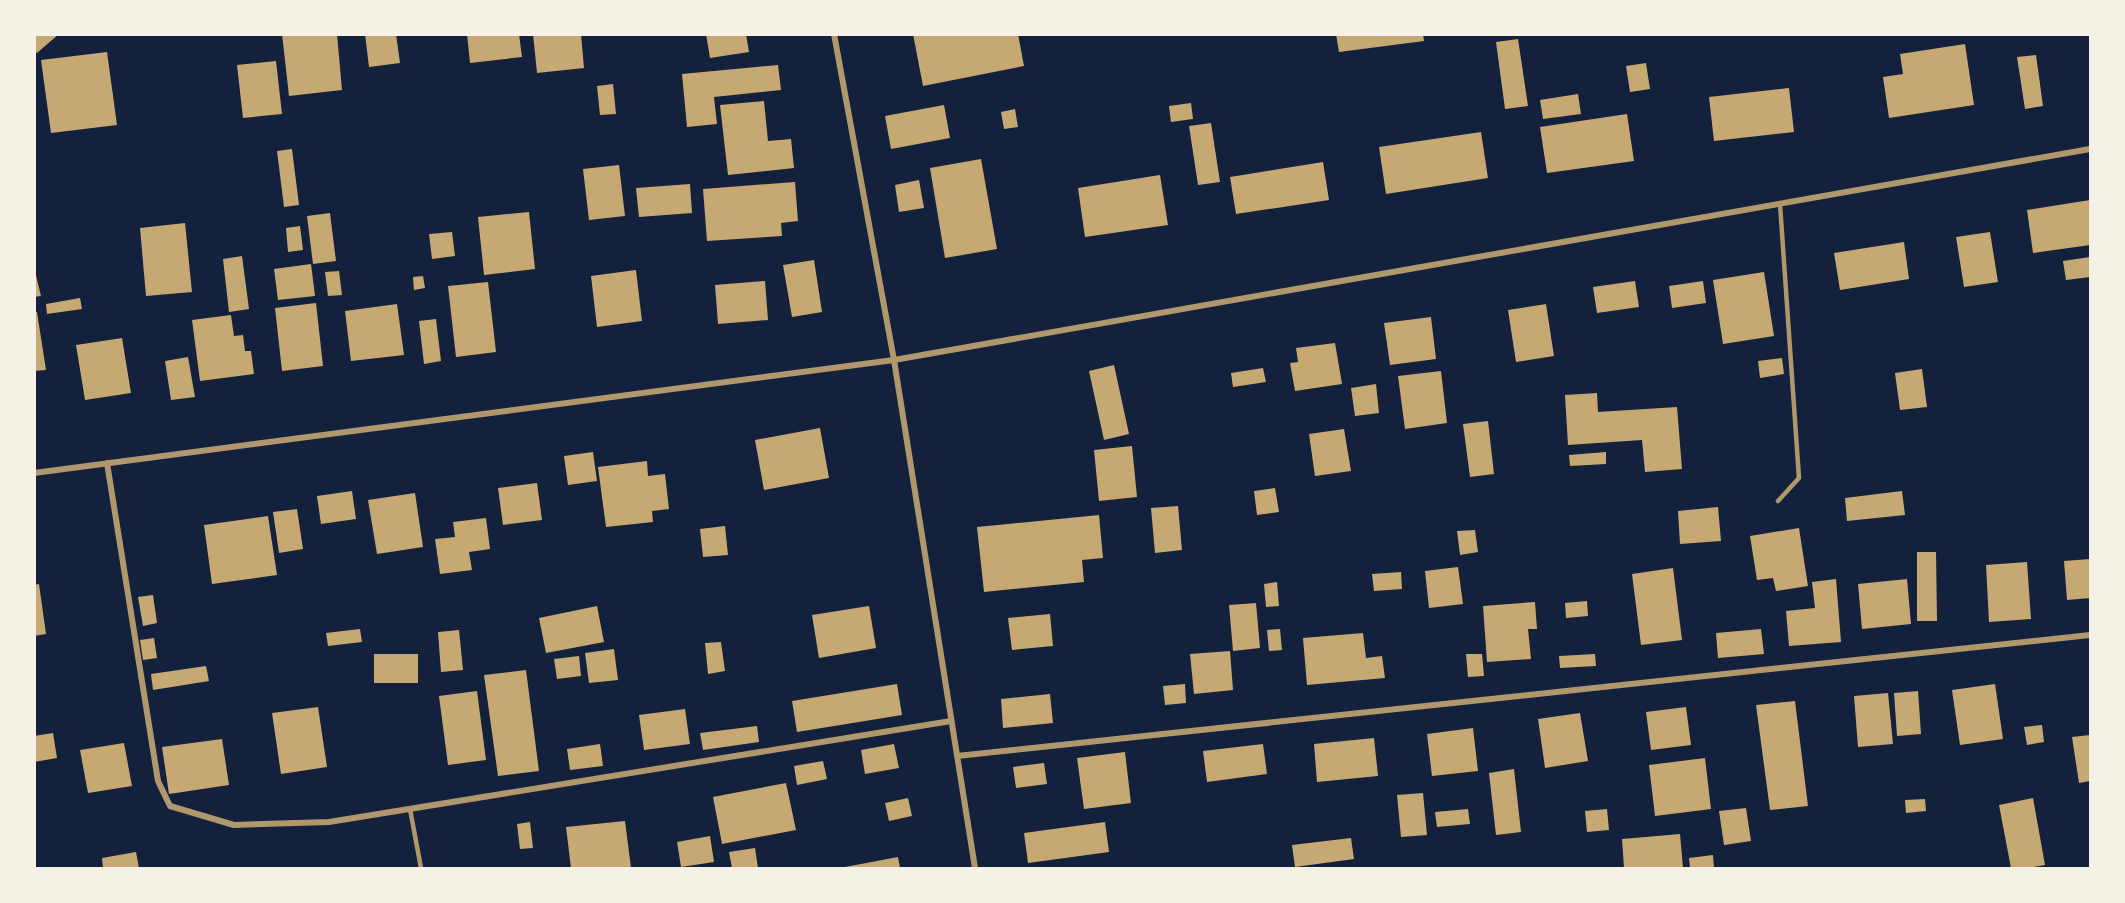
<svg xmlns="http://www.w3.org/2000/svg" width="2125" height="903" viewBox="0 0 2125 903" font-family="Manrope,sans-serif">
<rect width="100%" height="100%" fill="#14213d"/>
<path fill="#c6a872" d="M38,34H59L37,53L34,50V38Z
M282,34H337L342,90L289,96Z
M365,34H396L400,63L369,67Z
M467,34H519L522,57L470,63Z
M533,34H581L584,68L537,73Z
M706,34H746L749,52L710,58Z
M913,34H1018L1024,66L923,86Z
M1336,34H1423L1424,41L1339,52Z
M1518,39L1528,106L1505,109L1496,42Z
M1965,44L1974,105L1889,118L1883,77L1903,74L1900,54Z
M107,52L117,125L51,133L41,60Z
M2036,55L2043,106L2025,109L2017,57Z
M276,61L282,114L243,118L237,65Z
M1646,63L1650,89L1630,92L1626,66Z
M778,65L781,90L714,97L717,124L687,127L682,74Z
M613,84L616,114L600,115L597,86Z
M1789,88L1794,132L1714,141L1709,97Z
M1578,94L1581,114L1543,119L1540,100Z
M764,101L768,141L791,139L794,168L728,175L720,105Z
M1191,103L1193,119L1171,122L1169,106Z
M944,105L950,138L891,149L885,116Z
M1015,109L1018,127L1004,129L1001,112Z
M1627,114L1634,161L1547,173L1540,127Z
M1211,123L1220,182L1198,185L1189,126Z
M1481,132L1488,178L1386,194L1379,147Z
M292,149L299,205L284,207L277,151Z
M981,159L997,249L945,258L930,168Z
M1323,162L1329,200L1236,214L1230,177Z
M619,165L625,216L589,220L583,169Z
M1160,175L1168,225L1085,237L1078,188Z
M919,180L924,208L899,212L895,185Z
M795,182L798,221L781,223L782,236L707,241L703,189Z
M690,184L692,213L639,217L636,188Z
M2090,200V245L2033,253L2027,210Z
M529,212L535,269L484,275L478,217Z
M330,213L336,261L313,264L307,216Z
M185,223L192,292L146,296L140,228Z
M300,226L303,250L288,252L286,228Z
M452,232L455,256L432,259L429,234Z
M1990,232L1998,282L1964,287L1956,237Z
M1904,242L1909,279L1840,290L1834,253Z
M242,256L249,309L229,312L223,259Z
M2090,257V277L2066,280L2063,261Z
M814,260L822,312L792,317L783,265Z
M311,264L315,296L278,300L274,269Z
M34,267L41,296L34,297Z
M636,270L642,321L597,327L591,276Z
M339,271L342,295L328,296L325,272Z
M1764,272L1774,336L1723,344L1713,280Z
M423,276L425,288L414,290L413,277Z
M765,281L768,320L718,324L715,285Z
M1635,281L1639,307L1597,313L1593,287Z
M1703,281L1706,303L1672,308L1669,286Z
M488,282L496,352L456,357L448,286Z
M80,298L82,309L47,314L46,304Z
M316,303L323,366L282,371L275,308Z
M397,304L404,355L351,361L345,311Z
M1546,304L1554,356L1516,362L1508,310Z
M34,312H37L46,370L34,371Z
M231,315L234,336L243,335L245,351H251L254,374L200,381L192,320Z
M1431,317L1436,359L1390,365L1384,323Z
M436,319L441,361L424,364L419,321Z
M122,338L131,393L85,400L76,345Z
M1335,343L1342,384L1295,391L1290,363L1298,362L1296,348Z
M188,357L195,397L171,400L165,361Z
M1782,358L1784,374L1760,378L1758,361Z
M1114,365L1129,434L1104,440L1089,371Z
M1263,368L1266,382L1233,387L1231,373Z
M1922,369L1927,407L1900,410L1895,373Z
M1441,371L1447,423L1405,429L1398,376Z
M1376,384L1379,413L1355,416L1351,388Z
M1597,393L1598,412L1677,407L1682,469L1645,472L1642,440L1568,445L1565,395Z
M1488,421L1494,474L1470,477L1463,424Z
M820,428L829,478L764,490L755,440Z
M1344,429L1351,471L1315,476L1309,434Z
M1132,446L1137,497L1099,501L1094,450Z
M593,452L597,481L568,485L564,456Z
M1606,452V464L1570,466L1569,455Z
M647,461L648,476L665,474L669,509L652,511L653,522L606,527L598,467Z
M537,483L542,520L503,525L498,488Z
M1275,488L1279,512L1257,515L1254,491Z
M352,491L356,519L321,524L317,496Z
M1902,491L1905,515L1847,521L1845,498Z
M415,493L423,547L377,554L368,500Z
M1178,506L1182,550L1155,553L1151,508Z
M1718,507L1721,541L1680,544L1678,511Z
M297,509L303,549L279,553L273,512Z
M1099,515L1103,558L1082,560L1084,582L984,592L977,527Z
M268,516L277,575L212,584L204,525Z
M486,518L490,549L469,552L472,570L440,574L435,539L455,537L453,522Z
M725,526L728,555L703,557L700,529Z
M1799,528L1808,586L1776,591L1773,578L1757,580L1750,536Z
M1475,530L1478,552L1460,555L1457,531Z
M1917,552H1936L1937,621H1917Z
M2090,559V598L2067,600L2064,561Z
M2027,562L2031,619L1989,622L1986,565Z
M1458,567L1463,604L1429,608L1425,571Z
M1673,568L1682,640L1641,645L1632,574Z
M1401,572L1402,589L1374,591L1372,574Z
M1836,579L1841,642L1789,646L1786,611L1815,608L1812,582Z
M1907,579L1911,624L1862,629L1858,584Z
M1277,582L1279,606L1266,607L1264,584Z
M39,584L46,634L34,636V585Z
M153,595L157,623L143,626L138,597Z
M1587,601L1588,616L1566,618L1565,603Z
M1535,602L1537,629H1528L1531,659L1487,662L1483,606Z
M1256,603L1260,648L1233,651L1229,605Z
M597,606L604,642L546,653L539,618Z
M869,606L876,648L819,658L812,615Z
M1050,614L1053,646L1012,650L1008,618Z
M360,629L362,642L328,646L326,633Z
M1280,629L1282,650L1269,651L1267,630Z
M1761,629L1764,654L1718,658L1716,633Z
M459,630L463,670L441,672L438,632Z
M1363,633L1366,658L1382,656L1385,678L1307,685L1303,638Z
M154,638L157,658L143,660L140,640Z
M721,642L725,671L708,674L705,643Z
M614,649L618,680L589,683L585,653Z
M1230,651L1233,690L1194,694L1190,654Z
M374,654H418V683H374Z
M1466,654H1482L1484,676L1468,677Z
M1595,654L1596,666L1560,668L1559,656Z
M579,656L581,676L557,679L554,659Z
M206,666L209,681L153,690L151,674Z
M526,670L539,771L498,776L484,675Z
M897,684L902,715L797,732L792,701Z
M1185,684L1186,703L1165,705L1163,686Z
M1995,684L2003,739L1960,745L1952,690Z
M477,691L486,760L448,765L439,696Z
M1918,691L1921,734L1897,736L1894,693Z
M1888,693L1893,744L1858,747L1854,696Z
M1050,694L1053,723L1003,728L1001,699Z
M1795,701L1808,806L1770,810L1756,705Z
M318,707L327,767L281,774L272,713Z
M1686,707L1691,745L1651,750L1646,712Z
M685,709L690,744L644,750L639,715Z
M1580,713L1588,761L1545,768L1538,719Z
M2042,725L2044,742L2027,745L2024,727Z
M757,726L759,742L703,750L700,733Z
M1473,728L1478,771L1432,776L1427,734Z
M53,733L57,758L34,762V736Z
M2090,735V781L2079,783L2072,737Z
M1374,738L1378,776L1317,782L1314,744Z
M222,739L229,785L169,794L162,747Z
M124,743L132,786L88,793L80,750Z
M600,744L603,766L570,770L567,749Z
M894,744L899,768L865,774L861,750Z
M1263,744L1267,774L1207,782L1203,751Z
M1125,752L1131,803L1084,809L1077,758Z
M1705,758L1711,809L1655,816L1649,765Z
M823,761L827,779L797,785L794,766Z
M1044,763L1047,784L1016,788L1013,767Z
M1514,769L1521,832L1496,835L1489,773Z
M786,783L796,830L722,844L713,797Z
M1423,793L1427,835L1401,837L1397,795Z
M908,798L912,816L889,821L885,803Z
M2033,798L2045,865L2028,868H2011L1999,805Z
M1925,799L1926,811L1906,813L1905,800Z
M1746,808L1751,841L1724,845L1719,811Z
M1468,809L1470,824L1437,827L1435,812Z
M1607,809L1609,830L1587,832L1585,811Z
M625,821L631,868H571L566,827Z
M530,822L533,848L520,849L517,824Z
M1105,822L1109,852L1028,863L1024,833Z
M1680,834L1683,868H1624L1622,839Z
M710,836L714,862L681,867L677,842Z
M1351,838L1354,859L1295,867L1292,845Z
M755,848L758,868H732L729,852Z
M136,852L139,868H103L102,858Z
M1713,855L1714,868H1690L1689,858Z
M898,857L900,868H845V867Z"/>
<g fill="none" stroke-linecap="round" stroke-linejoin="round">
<path stroke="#b1986c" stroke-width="4.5" d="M1778,501L1799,478L1780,204
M410,809L421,868"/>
<path stroke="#b1986c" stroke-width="6" d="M834,34L894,360L975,868
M107,463L158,781L170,806L234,825L329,822L951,721
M34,473L894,360L2090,149
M957,756L2090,635"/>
</g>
<rect width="2125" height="903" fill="none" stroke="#f6f1e7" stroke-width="72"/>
</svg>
